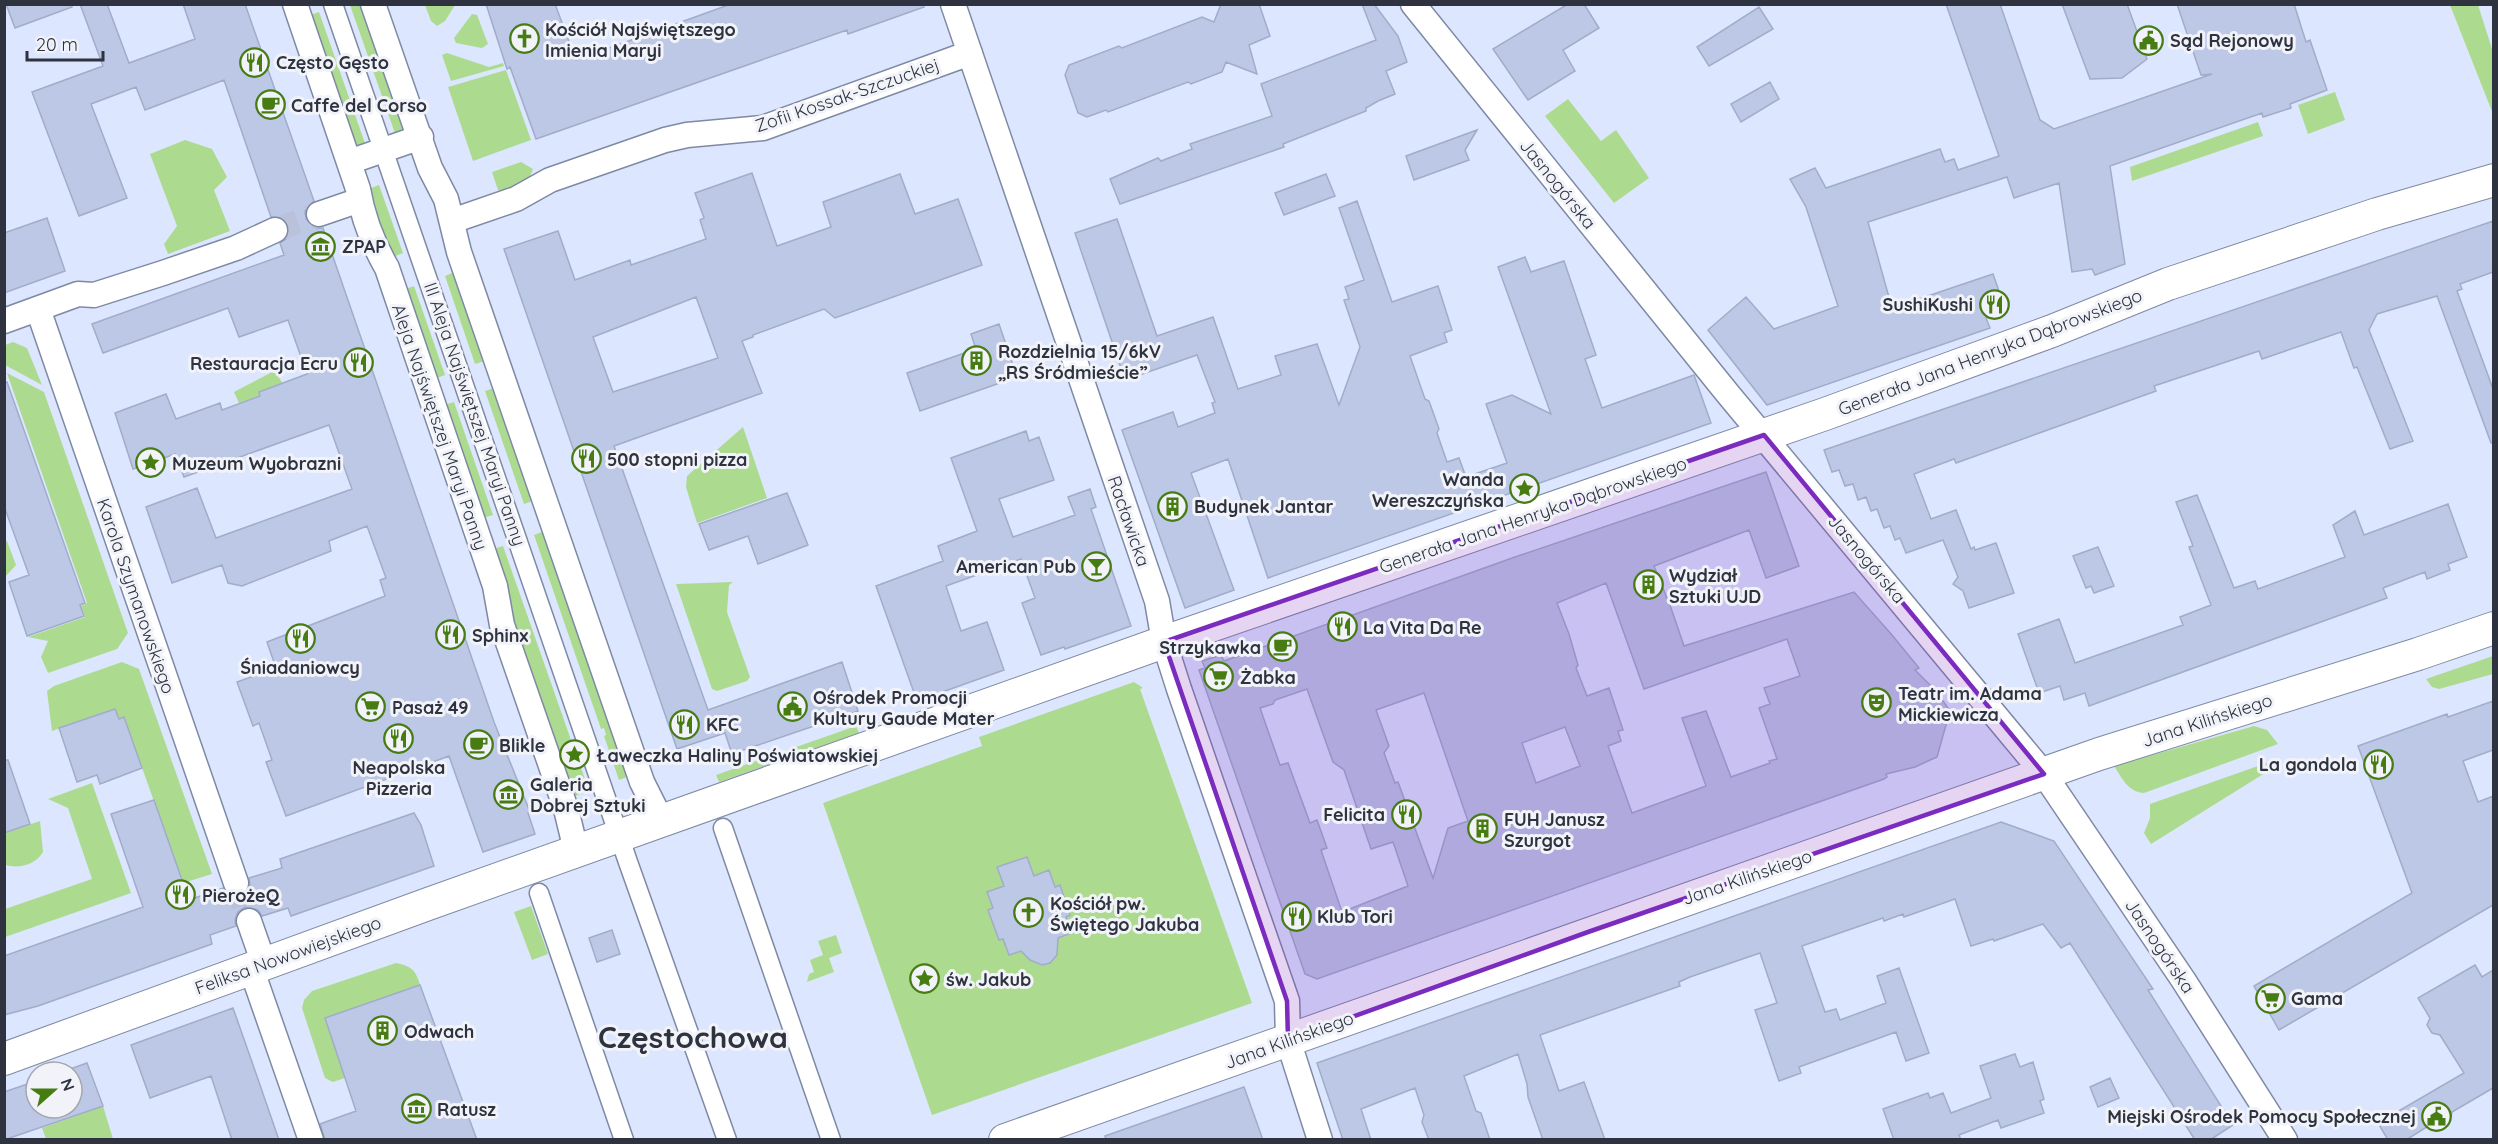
<svg xmlns="http://www.w3.org/2000/svg" width="2498" height="1144" viewBox="0 0 2498 1144" font-family="Quicksand,sans-serif">
<rect width="100%" height="100%" fill="#dce6fe"/>
<path fill="#acdb8f" d="M350,5H365L406,131L397,139Z
M425,5V4L455,5L445,21L437,26L431,21Z
M2450,5H2478L2493,52V114Z
M319,12L367,149L357,150L305,17Z
M472,14L477,15L488,44L482,48L456,43L454,38Z
M447,53L489,67L503,63L504,66L451,81L442,55Z
M506,70L531,140L473,161L448,87Z
M2335,92L2345,120L2308,134L2298,105Z
M1568,99L1601,141L1616,130L1649,178L1614,203L1545,116Z
M2258,122L2263,136L2132,181L2130,167Z
M185,140L212,149L227,177L214,190L230,231L168,254L164,244L177,226L150,154Z
M521,162L533,169L529,179L502,193L498,190L492,172Z
M379,185L403,253L393,257L376,225L369,189Z
M457,271L488,360L475,364L445,276Z
M414,286L445,375L431,380L400,291Z
M13,342L27,348L42,385L5,365V345Z
M274,371L284,385L279,390L276,385L259,392L260,396L239,403L234,392Z
M7,373L44,392L128,633L117,649L48,673L41,657L48,641L28,637L85,617L81,606L87,603Z
M497,387L536,500L524,504L485,391Z
M454,402L493,515L480,519L441,406Z
M743,427L767,498L697,523L686,487L687,476Z
M547,530L632,775L619,780L604,736L606,735L604,728L601,729L534,535Z
M7,541L16,565L5,577V542Z
M503,546L571,740L569,741L575,759H578L589,791L575,796L490,550Z
M733,582L729,585L727,612L750,677L747,681L717,691L712,689L676,584Z
M2493,656V674L2439,689L2432,687L2426,679Z
M122,662L139,669L212,874L183,883L124,717L119,719L114,709L52,731L47,691L54,686Z
M1134,682L1143,688L1140,689L1252,1003L932,1115L823,803L982,746L979,737Z
M856,726L859,733L719,782L716,775Z
M2254,726L2267,730L2278,744L2144,793C2128,792 2122,778 2114,766Z
M2278,759L2281,763L2151,844L2144,833L2150,818V804Z
M92,783L131,893L5,937V909L92,879L68,808L48,799Z
M40,821L43,852C35,865 19,869 5,865V833Z
M531,906L548,954L532,960L514,912Z
M836,935L842,953L829,958L834,972L807,982L809,974L814,972L810,960L823,955L818,941Z
M396,963C411,966 416,970 420,985L325,1018L345,1078L333,1082L325,1078L302,1008L304,1000L312,991Z
M103,1106L113,1139H46L42,1128Z"/>
<path fill="#bcc8e6" stroke="#a1acc9" stroke-width="1.5" fill-rule="evenodd" d="M6,4H72V7L15,28Z
M80,4H107L129,63L195,39L183,4H245L314,201L305,211L306,219L316,228H323L494,722L530,812L528,813L535,834L483,852L449,756L286,816L266,762L272,760L259,723L253,726L237,682L276,668L267,642L385,596L380,580L386,578L367,526L329,541L331,551L242,586L228,583L222,565L172,583L146,507L197,488L216,538L352,489L329,425L184,477L175,454L133,469L115,413L166,394L176,419L220,403L222,410L260,396L259,392L307,374L288,320L239,337L228,308L103,353L92,324L284,255L280,243L286,239L289,231L284,219L271,217L224,80L145,110L136,87L91,104L127,198L79,216L32,92L103,66Z
M486,4H555L576,60L731,4H923L924,7L848,34L847,30L536,139L510,67L507,69Z
M1221,4H1259L1270,36L1249,45L1257,74L1226,62L1222,72L1191,84L1188,82L1108,112L1106,110L1087,117L1078,113L1065,75L1069,65L1119,46L1122,48L1202,17L1214,22Z
M1362,4H1374L1398,36L1407,62L1386,71L1395,94L1378,101L1366,108V111L1283,144L1284,147L1120,204L1110,179L1158,158L1161,161L1192,149L1190,144L1272,116L1261,84L1376,40Z
M1568,4H1584L1599,28L1563,50L1575,71L1528,100L1493,49Z
M1946,4H2000L2040,120L2054,129L2212,74L2201,75L2177,4H2294L2306,42L2310,40L2327,90L2290,104L2291,108L2263,117L2262,113L2110,166L2125,264L2095,275L2092,269L2072,272L2059,183L2014,198L2007,177L1868,222L1892,308L1993,274L2006,311L1986,318L1990,328L1767,405L1708,330L1746,297L1774,329L1838,306L1806,207L1790,179L1815,168L1826,188L1940,149L1945,162L1954,159L1958,170L1999,156Z
M2062,4H2127L2147,59L2122,78L2090,79Z
M1759,7L1773,29L1709,66L1697,47Z
M1770,82L1779,99L1741,122L1731,104Z
M1477,130L1465,150L1469,160L1414,180L1406,156Z
M752,173L777,246L831,227L823,202L900,174L915,214L958,199L982,265L835,318L824,309L753,335V337L742,341L762,393L614,446L708,710L842,662L858,711L732,754L725,733L677,749L504,249L558,231L575,280L630,260L631,265L706,239L700,220L704,218L695,193ZM696,297L718,358L613,392L593,337Z
M1326,174L1335,196L1284,215L1275,193Z
M1357,201L1392,302L1438,286L1452,330L1444,333L1447,342L1410,356L1425,399L1429,401L1439,429L1437,433L1447,462L1459,458L1466,477L1507,463L1486,404L1512,395L1551,414L1498,267L1525,257L1531,272L1564,261L1596,355L1585,359L1602,408L1694,375L1711,423L1268,578L1228,459L1191,473L1234,590L1185,608L1122,430L1173,412L1178,427L1215,413L1212,403L1215,402L1197,355L1125,380L1075,233L1117,219L1157,336L1213,317L1238,389L1281,375L1275,356L1317,344L1339,405L1360,347L1344,300L1349,299L1345,287L1364,280L1339,208Z
M47,218L65,271L4,293V233Z
M2493,221V272L2460,284L2462,289L2457,291L2493,389V443H2491L2437,296L2377,314L2369,330L2413,441L2390,449L2357,367L2354,368L2341,332L2262,359L2259,351L2154,386L2156,391L2070,422L1956,463L1954,459L1914,474L1931,519L1956,510L1971,549L1974,547L1975,550L1996,543L2014,593L1969,608L1963,591L1953,584L1958,577L1943,540L1906,553L1900,538L1895,540L1890,526L1884,528L1877,509L1871,511L1866,497L1858,500L1853,484L1845,486L1839,470L1832,472L1824,450Z
M999,324L1017,377L920,411L907,373L976,349L971,334Z
M7,382L85,603L80,605L84,616L27,636L9,582L29,575L4,506V383Z
M1026,431L1029,441L1039,437L1054,480L999,499L1013,537L1075,515L1068,497L1090,489L1096,507L1091,509L1131,626L1065,649L1064,647L1041,655L1022,603L1035,598L1021,559L946,586L961,631L987,622L1004,670L917,701L876,586L943,561L938,546L977,531L951,458Z
M1766,472L1799,566L1766,578L1749,530L1654,566L1671,608L1684,646L1854,592L1892,635L1919,668L1915,670L1936,691L1950,711L1937,757L1915,767L1886,774L1887,777L1884,779L1317,979L1305,974L1199,670L1205,668L1202,661L1221,655L1224,661L1515,557ZM1606,583L1644,689L1787,639L1800,676L1764,688L1770,704L1759,708L1777,759L1769,761L1770,763L1731,777L1706,711L1682,718L1706,786L1632,813L1608,746L1621,741L1618,731L1623,730L1609,688L1587,696L1576,668L1578,665L1569,634L1557,603ZM1307,689L1333,762L1344,770L1371,849L1393,842L1408,886L1342,912L1321,850L1327,848L1317,820L1310,823L1288,763L1280,765L1260,708L1273,704L1275,700ZM1424,693L1468,821L1448,828L1433,878L1398,782L1395,783L1384,753L1389,746L1376,710ZM1565,727L1580,766L1536,783L1522,743Z
M787,493L808,545L758,564L748,536L709,550L699,524Z
M2197,495L2234,588L2255,581L2258,589L2345,557L2333,525L2355,511L2364,535L2448,504L2467,557L2448,564L2450,570L2427,579L2425,572L2383,588L2387,598L2089,706L2085,693L2064,700L2060,686L2039,693L2018,634L2059,619L2075,663L2183,625L2180,617L2211,605L2189,547L2193,546L2176,502Z
M2098,547L2114,586L2094,593L2091,586L2086,588L2073,556Z
M2493,701V750L2463,761L2478,802L2493,796V905L2279,1030L2254,986L2412,893L2358,746L2447,714L2448,717Z
M115,709L119,719L124,717L142,768L100,784L97,775L77,782L59,728Z
M4,760H8L30,824L4,833Z
M154,800L189,900L223,888L233,897L241,896L250,886L249,878L282,868L280,859L414,813L421,825L434,866L291,916L288,908L262,916L258,910L245,907L238,912L235,919L236,926L210,935L212,944L38,1006L4,1015V956L143,907L111,814Z
M2001,822L2054,841L2153,989L2148,990L2233,1125L2210,1140H2195L2070,943L2061,948L2043,924L1994,941L1993,939L1971,946L1955,899L1904,917L1903,914L1884,921L1883,918L1802,946L1825,1012L1836,1009L1840,1020L1886,1003L1877,976L1899,968L1929,1053L1906,1061L1896,1032L1799,1067L1801,1073L1779,1081L1755,1010L1777,1003L1760,953L1690,977L1679,982L1680,986L1540,1035L1559,1091L1584,1082L1605,1140H1543L1528,1097L1527,1084L1518,1054L1464,1076L1476,1111L1481,1113L1490,1140H1429L1422,1122L1424,1115L1415,1088L1361,1109L1371,1140H1343L1317,1063Z
M1027,857L1034,876L1049,870L1055,887L1060,885L1070,915L1066,917L1071,933L1058,938L1057,955L1050,963L1042,965L1030,960L1021,951L1009,955L1003,939L999,940L988,910L993,908L987,892L1004,886L997,867Z
M612,930L620,954L597,962L589,938Z
M2475,965L2482,977L2493,970V1088L2452,1112L2451,1117L2439,1123H2433L2406,1140H2388L2378,1123L2464,1073L2440,1035L2432,1033L2427,1025L2430,1018L2418,998Z
M420,985L477,1140H325L320,1124L356,1111L325,1018Z
M233,1008L252,1062L279,1140H232L211,1076L150,1098L131,1045Z
M2015,1054L2020,1067L2033,1062L2044,1099L2040,1101L2044,1113L2001,1128L1998,1120L1959,1135L1961,1140H1894L1883,1109L1928,1093L1930,1098L1943,1093L1951,1113L1991,1098L1980,1066Z
M87,1063L103,1106L4,1140V1092L36,1081V1108H72V1072H62Z
M2110,1078L2119,1098L2098,1107L2090,1087Z
M1244,1087L1263,1140H1106L1105,1136Z"/>
<g fill="none" stroke-linecap="round" stroke-linejoin="round">
<path stroke="#b9c2d8" stroke-width="24" stroke-dasharray="24 12" stroke-linecap="butt" d="M275,230L319,214
M236,883L249,921"/>
<defs>
<path id="pedestrian" d="M333,4L628,862L727,1140
M723,828L831,1140
M539,893L624,1140"/>
<path id="minor" d="M295,4L358,189C363,219 372,242 387,268L495,586L502,625L566,809L573,838L572,853
M373,4L430,168L446,199L459,252L642,782L662,822
M953,4L1157,601L1164,642L1179,689L1287,1001L1288,1040L1320,1140
M1413,4L1728,394L2044,774L2184,981L2285,1140
M349,162L421,137
M319,214L360,200
M452,221L516,199L550,180L665,140L687,135L763,128L970,53
M38,309L236,883
M4,321L78,294L94,295L163,273L236,248L275,230
M249,921L264,964
M251,968L311,1140"/>
<path id="tertiary" d="M4,1059L428,904L1164,642L1825,414L2052,331L2168,284L2377,214L2494,180
M1005,1140L2099,754L2418,654L2494,628"/>
</defs>
<use href="#pedestrian" stroke="#7e89a4" stroke-width="21"/>
<use href="#minor" stroke="#7e89a4" stroke-width="27"/>
<use href="#tertiary" stroke="#7e89a4" stroke-width="34"/>
<use href="#pedestrian" stroke="#fff" stroke-width="18"/>
<use href="#minor" stroke="#fff" stroke-width="24"/>
<use href="#tertiary" stroke="#fff" stroke-width="32"/>
</g>
<path fill="#7b2cbf" fill-opacity="0.2" stroke="#7b2cbf" stroke-width="4.5" stroke-linejoin="round" d="M1764,435L2044,774L1588,932L1288,1040L1287,1001L1164,642Z"/>
<defs>
<symbol id="church-ring" viewBox="-11 -11 22 22"><circle r="9.5" fill="#f1f3f9" stroke="#467c11" stroke-width="1.5"/><path d="M-1.2-6h2.4v3.5h3.3v2.4h-3.3V6h-2.4V-.1h-3.3v-2.4h3.3Z" fill="#467c11"/></symbol>
<symbol id="civic-ring" viewBox="-11 -11 22 22"><circle r="9.5" fill="#f1f3f9" stroke="#467c11" stroke-width="1.5"/><path d="M-.6-6.5H3V-4.5H.6V-3L4-1V1h2V6H-6V1h2V-1L-.6-3ZM-1.2 2.5V6h2.4V2.5Z" fill="#467c11"/></symbol>
<symbol id="restaurant-ring" viewBox="-11 -11 22 22"><circle r="9.5" fill="#f1f3f9" stroke="#467c11" stroke-width="1.5"/><path d="M-5-6h1v4h1v-4h1v4h1v-4h1v5L-1.5 .5V6h-2V.5L-5-1ZM5-6V6H3V1.5H1.5Q1.5-4 5-6Z" fill="#467c11"/></symbol>
<symbol id="cafe-ring" viewBox="-11 -11 22 22"><circle r="9.5" fill="#f1f3f9" stroke="#467c11" stroke-width="1.5"/><path d="M-5.5-4.5H6V0H3Q3 3.5 0 3.5H-2.5Q-5.5 3.5-5.5 0ZM3-3.2v2h1.7v-2ZM-6 4.5H4V6H-6Z" fill="#467c11"/></symbol>
<symbol id="museum-ring" viewBox="-11 -11 22 22"><circle r="9.5" fill="#f1f3f9" stroke="#467c11" stroke-width="1.5"/><path d="M0-6L6-3V-2H-6V-3ZM-5-1h2V3h-2ZM-1-1h2V3h-2ZM3-1h2V3H3ZM-6 4H6V6H-6Z" fill="#467c11"/></symbol>
<symbol id="building-ring" viewBox="-11 -11 22 22"><circle r="9.5" fill="#f1f3f9" stroke="#467c11" stroke-width="1.5"/><path d="M-4-6H4V6H1V3H-1V6H-4ZM-2.5-4.3h1.7v1.8h-1.7ZM.8-4.3h1.7v1.8H.8ZM-2.5-1h1.7V.8h-1.7ZM.8-1h1.7V.8H.8Z" fill="#467c11"/></symbol>
<symbol id="sight-ring" viewBox="-11 -11 22 22"><circle r="9.5" fill="#f1f3f9" stroke="#467c11" stroke-width="1.5"/><path d="M0-6L1.8-2.2L6-1.7L2.9 1.2L3.7 5.4L0 3.3L-3.7 5.4L-2.9 1.2L-6-1.7L-1.8-2.2Z" fill="#467c11"/></symbol>
<symbol id="bar-ring" viewBox="-11 -11 22 22"><circle r="9.5" fill="#f1f3f9" stroke="#467c11" stroke-width="1.5"/><path d="M-6-5H6L.8 .8V4.5H3.5V6h-7V4.5H-.8V.8Z" fill="#467c11"/></symbol>
<symbol id="supermarket-ring" viewBox="-11 -11 22 22"><circle r="9.5" fill="#f1f3f9" stroke="#467c11" stroke-width="1.5"/><path d="M-6-5.5h2.5l.6 2H6L4.5 2H-2.5L-4.4-4H-6ZM-1.5 3.2a1.3 1.3 0 1 0 .1 0ZM3 3.2a1.3 1.3 0 1 0 .1 0Z" fill="#467c11"/></symbol>
<symbol id="theatre-ring" viewBox="-11 -11 22 22"><circle r="9.5" fill="#f1f3f9" stroke="#467c11" stroke-width="1.5"/><path d="M-5-5.5Q0-4 5-5.5V0Q5 5 0 6Q-5 5-5 0ZM-3.3-2.5H-1v1.5H-3.3ZM1-2.5H3.3v1.5H1ZM-2.8 1Q0 5.5 2.8 1Z" fill="#467c11"/></symbol>
</defs>
<g fill-rule="evenodd">
<use href="#church-ring" x="508" y="22" width="33" height="33"/>
<use href="#civic-ring" x="2132" y="24" width="33" height="33"/>
<use href="#restaurant-ring" x="238" y="46" width="33" height="33"/>
<use href="#cafe-ring" x="254" y="88" width="33" height="33"/>
<use href="#museum-ring" x="304" y="230" width="33" height="33"/>
<use href="#restaurant-ring" x="1978" y="288" width="33" height="33"/>
<use href="#building-ring" x="960" y="344" width="33" height="33"/>
<use href="#restaurant-ring" x="342" y="346" width="33" height="33"/>
<use href="#restaurant-ring" x="570" y="442" width="33" height="33"/>
<use href="#sight-ring" x="134" y="446" width="33" height="33"/>
<use href="#sight-ring" x="1508" y="472" width="33" height="33"/>
<use href="#building-ring" x="1156" y="490" width="33" height="33"/>
<use href="#bar-ring" x="1080" y="550" width="33" height="33"/>
<use href="#building-ring" x="1632" y="568" width="33" height="33"/>
<use href="#restaurant-ring" x="1326" y="610" width="33" height="33"/>
<use href="#restaurant-ring" x="434" y="618" width="33" height="33"/>
<use href="#restaurant-ring" x="284" y="622" width="33" height="33"/>
<use href="#cafe-ring" x="1266" y="630" width="33" height="33"/>
<use href="#supermarket-ring" x="1202" y="660" width="33" height="33"/>
<use href="#theatre-ring" x="1860" y="686" width="33" height="33"/>
<use href="#supermarket-ring" x="354" y="690" width="33" height="33"/>
<use href="#civic-ring" x="776" y="690" width="33" height="33"/>
<use href="#restaurant-ring" x="668" y="708" width="33" height="33"/>
<use href="#restaurant-ring" x="382" y="722" width="33" height="33"/>
<use href="#cafe-ring" x="462" y="728" width="33" height="33"/>
<use href="#sight-ring" x="558" y="738" width="33" height="33"/>
<use href="#restaurant-ring" x="2362" y="748" width="33" height="33"/>
<use href="#museum-ring" x="492" y="778" width="33" height="33"/>
<use href="#restaurant-ring" x="1390" y="798" width="33" height="33"/>
<use href="#building-ring" x="1466" y="812" width="33" height="33"/>
<use href="#restaurant-ring" x="164" y="878" width="33" height="33"/>
<use href="#church-ring" x="1012" y="896" width="33" height="33"/>
<use href="#restaurant-ring" x="1280" y="900" width="33" height="33"/>
<use href="#sight-ring" x="908" y="962" width="33" height="33"/>
<use href="#supermarket-ring" x="2254" y="982" width="33" height="33"/>
<use href="#building-ring" x="366" y="1014" width="33" height="33"/>
<use href="#museum-ring" x="400" y="1092" width="33" height="33"/>
<use href="#civic-ring" x="2420" y="1100" width="33" height="33"/>
</g>
<g text-anchor="middle" dominant-baseline="central" stroke-width="6" stroke-linejoin="round" paint-order="stroke">
<g font-size="18" font-weight="bold" fill="#2e333f" stroke="#f1f3f9" text-anchor="start">
<text x="545" y="29">Kościół Najświętszego<tspan x="545" dy="21">Imienia Maryi</tspan></text>
<text x="2170" y="40">Sąd Rejonowy</text>
<text x="276" y="62">Często Gęsto</text>
<text x="291" y="105">Caffe del Corso</text>
<text x="342" y="246">ZPAP</text>
<text x="1973" y="304" text-anchor="end">SushiKushi</text>
<text x="998" y="351">Rozdzielnia 15/6kV<tspan x="998" dy="21">„RS Śródmieście”</tspan></text>
<text x="338" y="363" text-anchor="end">Restauracja Ecru</text>
<text x="607" y="459">500 stopni pizza</text>
<text x="172" y="463">Muzeum Wyobrazni</text>
<text x="1504" y="479" text-anchor="end">Wanda<tspan x="1504" dy="21">Wereszczyńska</tspan></text>
<text x="1194" y="506">Budynek Jantar</text>
<text x="1076" y="566" text-anchor="end">American Pub</text>
<text x="1669" y="575">Wydział<tspan x="1669" dy="21">Sztuki UJD</tspan></text>
<text x="1363" y="627">La Vita Da Re</text>
<text x="472" y="635">Sphinx</text>
<text x="1261" y="647" text-anchor="end">Strzykawka</text>
<text x="300" y="667" text-anchor="middle">Śniadaniowcy</text>
<text x="1240" y="677">Żabka</text>
<text x="1898" y="693">Teatr im. Adama<tspan x="1898" dy="21">Mickiewicza</tspan></text>
<text x="813" y="697">Ośrodek Promocji<tspan x="813" dy="21">Kultury Gaude Mater</tspan></text>
<text x="392" y="707">Pasaż 49</text>
<text x="706" y="724">KFC</text>
<text x="499" y="745">Blikle</text>
<text x="596" y="755">Ławeczka Haliny Poświatowskiej</text>
<text x="2357" y="764" text-anchor="end">La gondola</text>
<text x="399" y="767" text-anchor="middle">Neapolska<tspan x="399" dy="21">Pizzeria</tspan></text>
<text x="530" y="784">Galeria<tspan x="530" dy="21">Dobrej Sztuki</tspan></text>
<text x="1385" y="814" text-anchor="end">Felicita</text>
<text x="1504" y="819">FUH Janusz<tspan x="1504" dy="21">Szurgot</tspan></text>
<text x="202" y="895">PierożeQ</text>
<text x="1050" y="903">Kościół pw.<tspan x="1050" dy="21">Świętego Jakuba</tspan></text>
<text x="1317" y="916">Klub Tori</text>
<text x="946" y="979">św. Jakub</text>
<text x="2291" y="998">Gama</text>
<text x="404" y="1031">Odwach</text>
<text x="437" y="1109">Ratusz</text>
<text x="2416" y="1116" text-anchor="end">Miejski Ośrodek Pomocy Społecznej</text>
</g>
<g font-size="18" fill="#2e333f" stroke="#f1f3f9">
<text transform="translate(847 95) rotate(-19)">Zofii Kossak-Szczuckiej</text>
<text transform="translate(1558 184) rotate(51)">Jasnogórska</text>
<text transform="translate(1990 352) rotate(-21)">Generała Jana Henryka Dąbrowskiego</text>
<text transform="translate(475 414) rotate(71)">III Aleja Najświętszej Maryi Panny</text>
<text transform="translate(440 427) rotate(71)">Aleja Najświętszej Maryi Panny</text>
<text transform="translate(1533 515) rotate(-19)">Generała Jana Henryka Dąbrowskiego</text>
<text transform="translate(1129 521) rotate(71)">Racławicka</text>
<text transform="translate(1867 559) rotate(50)">Jasnogórska</text>
<text transform="translate(136 596) rotate(71)">Karola Szymanowskiego</text>
<text transform="translate(2207 720) rotate(-18)">Jana Kilińskiego</text>
<text transform="translate(1747 877) rotate(-19)">Jana Kilińskiego</text>
<text transform="translate(2160 946) rotate(56)">Jasnogórska</text>
<text transform="translate(288 955) rotate(-20)">Feliksa Nowowiejskiego</text>
<text transform="translate(1289 1040) rotate(-20)">Jana Kilińskiego</text>
</g>
<g font-size="30" font-weight="bold" fill="#2e333f" stroke="#f1f3f9">
<text x="693" y="1037">Częstochowa</text>
</g>
</g>
<rect width="2498" height="1144" fill="none" stroke="#2e333f" stroke-width="12"/>
<g transform="translate(54 1090) rotate(69)"><circle r="28" fill="#f1f3f9" stroke="#a3a6af" stroke-width="1.5"/>
<path d="M0-4.5L10 22L0 15L-10 22Z" fill="#467c11"/>
<text y="-9" font-size="16" font-weight="bold" text-anchor="middle" fill="#2e333f">N</text>
</g>
<path d="M27 51v9h76v-9" fill="none" stroke="#2e333f" stroke-width="3"/>
<text x="36" y="51" font-size="18" fill="#2e333f" stroke="#f1f3f9" stroke-width="4.5" paint-order="stroke">20 m</text>
</svg>
